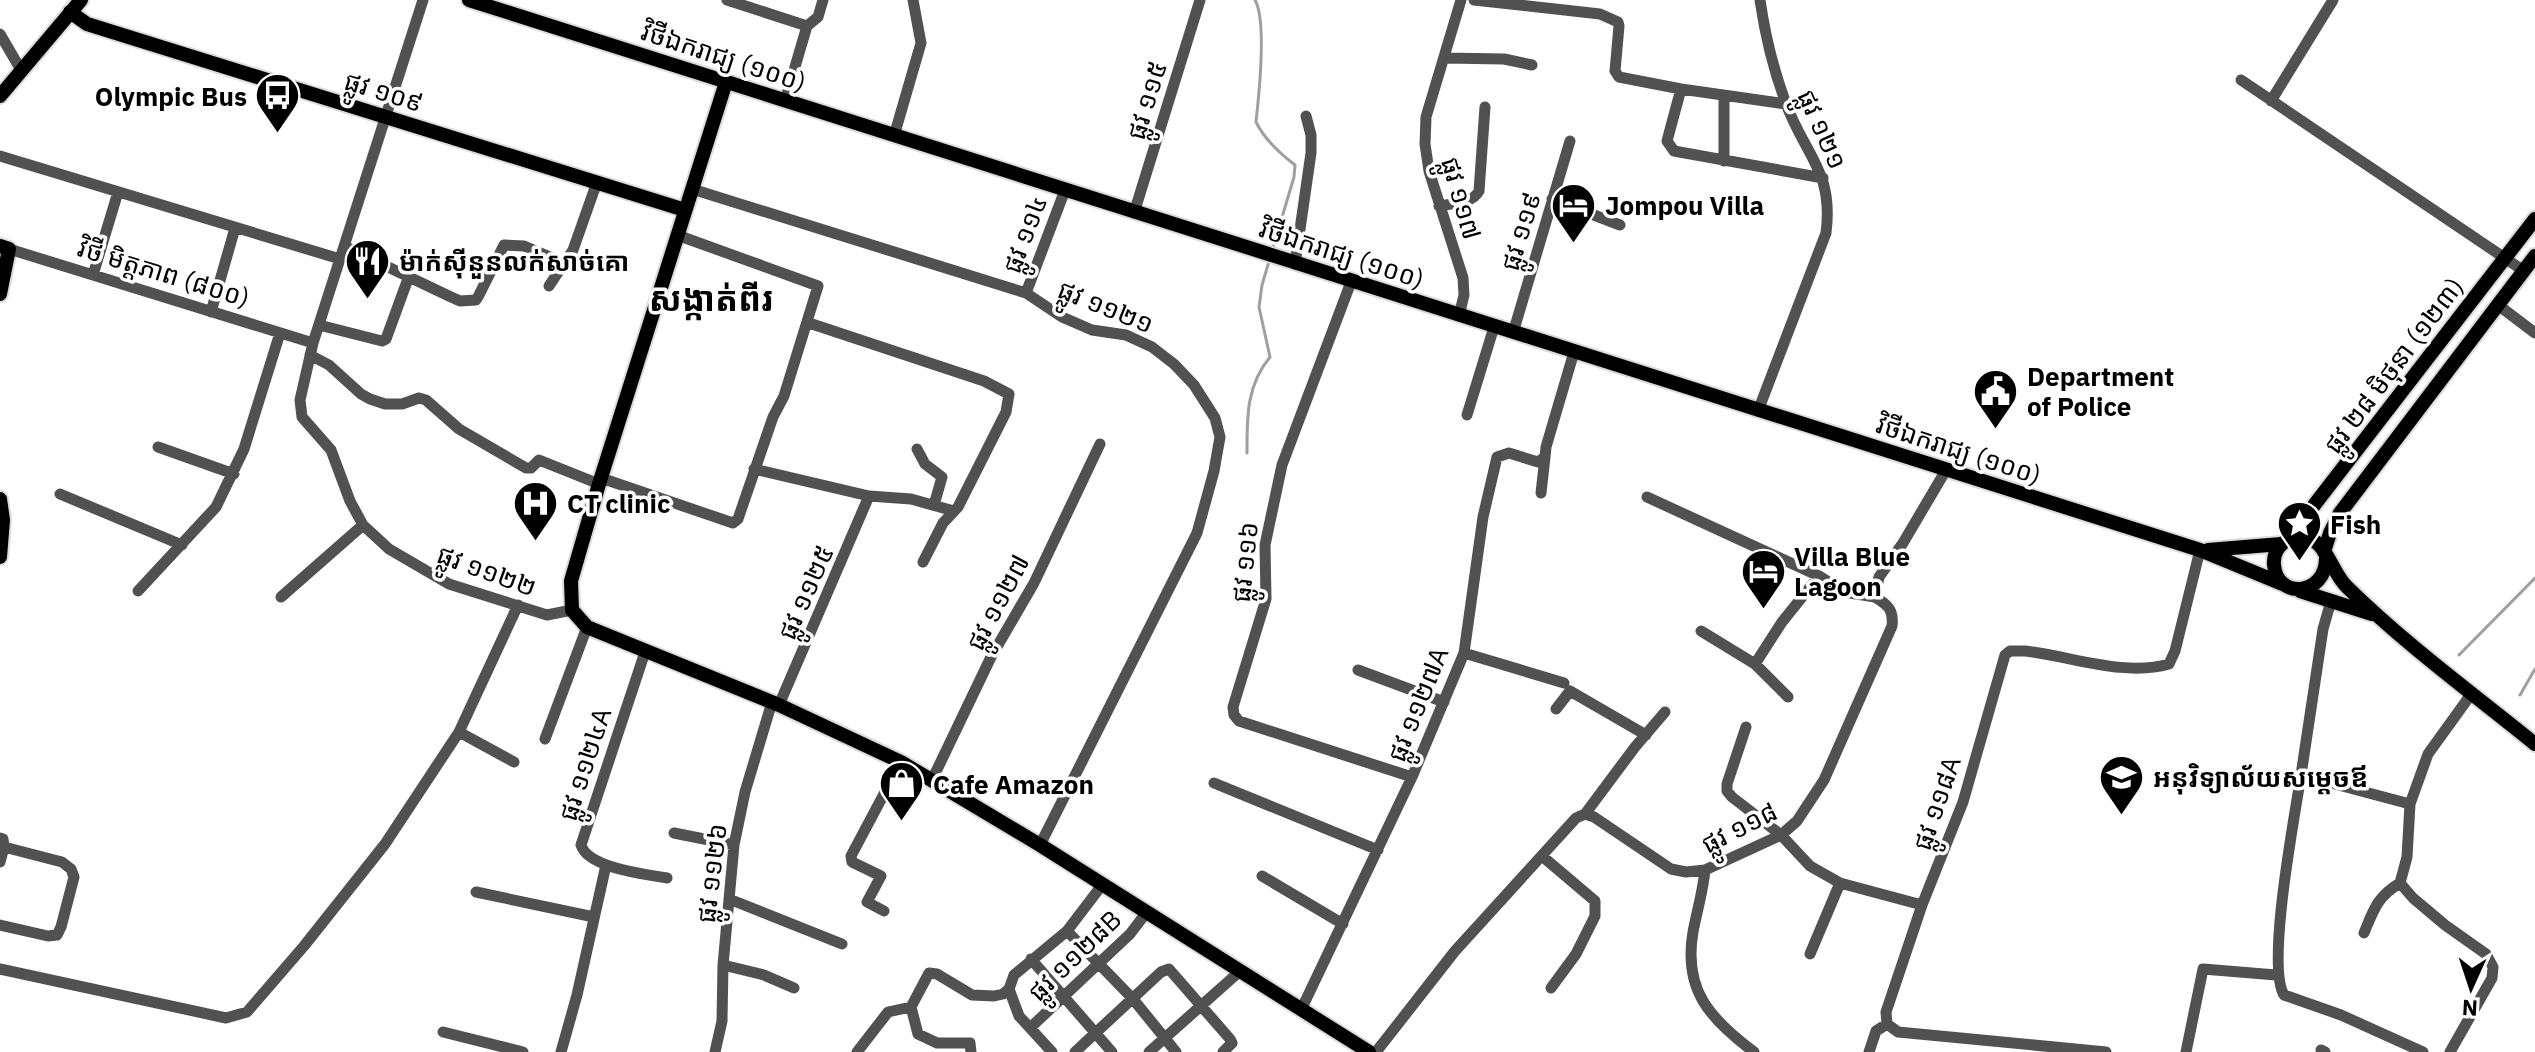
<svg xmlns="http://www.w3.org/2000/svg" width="2535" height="1052" viewBox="0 0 2535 1052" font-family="'IBM Plex Sans','Noto Sans Khmer',sans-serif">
<rect width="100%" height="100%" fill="#fff"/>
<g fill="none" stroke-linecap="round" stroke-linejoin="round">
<path stroke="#9f9f9f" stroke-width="3" d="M1255,0C1267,21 1259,95 1256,122C1265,140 1279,153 1295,165L1294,177L1272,251
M1247,453C1247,418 1246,386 1270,357L1259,307L1262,285L1270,258
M2459,655L2535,578
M2520,695L2535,669"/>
<defs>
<path id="major" d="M469,0L2200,550L2285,585
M70,12L87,24L685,210
M726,82L599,484L571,581L572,610L587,627L779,705L901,762L1040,845L1369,1052
M0,96L81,0
M0,246L9,249L0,294
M0,499L3,520L0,557
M2288,539L2535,219
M2208,550L2281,544
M2324,552L2330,533L2340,513L2535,256
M2326,558C2326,596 2277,600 2274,565C2272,545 2293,531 2311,539C2328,547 2333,574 2347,587C2405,644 2472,693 2535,744
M2300,591L2372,614"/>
</defs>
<use href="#major" stroke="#dbdbdb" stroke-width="18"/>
<path stroke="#515151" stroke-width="11" d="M423,0L313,343L300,400L302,417L331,450L350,501L363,525L389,549L449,584L547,615L572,610
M727,0L807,26
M1474,0L1600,14L1618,22L1619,26L1615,71L1619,77L1681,89L1786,104
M0,34L21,70
M1445,58L1504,59L1532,65
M2241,80L2524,271
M1681,89L1667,141L1674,151L1823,178
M785,101L807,26L818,17L823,0
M2271,101L2333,0
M894,136L921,43L913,0
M0,156L340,259
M1724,161V96
M692,189L1026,293L1062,317L1092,330L1126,335L1152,347L1174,364L1194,385L1215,418L1220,437L1214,471L1197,533L1040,845
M1552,199L1620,225
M1439,206C1453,203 1472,204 1479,191L1485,107
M1134,213L1200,0
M344,246L451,297L460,301L476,300L479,295L504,245L524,246L564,263
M9,249L313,343
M1295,264L1311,153V135L1306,116
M93,275L118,192
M1351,282L1282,465L1265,545L1266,599L1233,707L1234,715L1239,721L1412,777
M549,286L573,250L597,182
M1026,293L1065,190
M2498,305L2535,333
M211,312L235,228
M1459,316L1464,295L1463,278L1429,171L1425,144L1426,117L1461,0
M809,323L984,381L1009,394L1006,412L958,507L943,523L923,562
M319,325L382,341L386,339L409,276
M1513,333L1570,141
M310,355L329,365L361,394L370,399L385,404H402L419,398L426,400L459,429L526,468H531L539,460L599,484
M1758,411L1826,233C1834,170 1804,155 1785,101C1773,68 1765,35 1760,0
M1467,415L1494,327
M158,447L234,474
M917,449L925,464L942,477L934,505
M754,469L869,496L911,499L954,511
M601,478L733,523L738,519L773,417L784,396L818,286L677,235
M1541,493L1545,457
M60,494L182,545
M1647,497L1819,576L1844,592L1875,597
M138,591L216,507L244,449L280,333
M281,597L363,525
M1701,631L1755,664L1788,697
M645,652L581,845C588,868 645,874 667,878
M1464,653L1564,683
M1755,664L1782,622L1819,576
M1358,670L1444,702
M779,705L869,496
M1556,709L1570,691L1646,735
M1746,727L1727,784V791L1732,797L1781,835L1810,866L1840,883L1922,905
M459,732L514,762
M545,739L587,627
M2301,775L2323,629L2331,601
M932,780L991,657L1034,583L1100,444
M1214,783L1378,850
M2410,804L2301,775C2295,815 2266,965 2284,995L2341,1015L2423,1052
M1585,814L1635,747L1665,712
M674,833L734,845
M0,838L3,839L4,847L0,862
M1542,856L1595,901V916L1576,954L1551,988
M1705,870C1703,892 1697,910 1693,932C1683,990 1710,1019 1754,1052
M1262,876L1343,924
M476,892L594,917
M729,899L842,944
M884,911L867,902L881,876L852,862L851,856L901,762
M0,925L48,936L57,935L61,927L74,877L71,869L62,862L4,847
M1067,931L1133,999L1176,1052
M2364,933C2374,909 2377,897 2400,883
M1810,954L1840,883
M1031,959L1112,1052
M723,965L764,975L794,988
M0,969L226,1018L247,1012L304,946L385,844L459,732L518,605
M1009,989L1019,1016L1052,1052
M911,1007L918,1034L937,1043H970L971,1052
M1301,1010L1412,777L1464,653L1483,517L1497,457L1509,453L1538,462L1545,457L1546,447L1574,352
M1031,1027L1130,934L1146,913
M443,1032L523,1052
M2321,1050L2325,1052
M561,1052L577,995L606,865
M715,1052L722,1021L723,965L734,845L745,792L772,702
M857,1052L888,1012L911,1007L929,973L937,974L972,995L994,996L1003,994L1009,989L1014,975L1067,931L1102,885
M1075,1052L1161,972L1169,969L1230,1039L1232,1043L1223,1052
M1149,1052L1239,972
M1376,1052L1455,951L1576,818L1585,814L1594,817L1671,869L1686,872L1705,870L1781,835L1797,821L1824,780L1892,626C1894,610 1888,605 1875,597L1879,577L1903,543L1946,470
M1869,1052L1876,1031L1887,1024
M2106,1052L1898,1032L1887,1024L1886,1012L1922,905L1963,802L2005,655L2010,651H2025C2071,656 2124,677 2169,664L2175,651L2200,550
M2186,1052L2203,969L2276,975L2278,973
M2450,1052L2492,978L2493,967L2486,954L2445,925L2413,898L2400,883L2407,857L2410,804L2428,754L2472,693"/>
<use href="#major" stroke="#000" stroke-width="14"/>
</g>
<defs>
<symbol id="bus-pin" viewBox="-11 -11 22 30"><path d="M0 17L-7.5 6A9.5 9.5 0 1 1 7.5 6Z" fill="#000" stroke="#fff"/><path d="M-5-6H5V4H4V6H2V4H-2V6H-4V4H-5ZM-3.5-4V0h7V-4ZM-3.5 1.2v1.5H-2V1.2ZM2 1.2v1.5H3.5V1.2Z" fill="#fff"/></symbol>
<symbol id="hotel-pin" viewBox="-11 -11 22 30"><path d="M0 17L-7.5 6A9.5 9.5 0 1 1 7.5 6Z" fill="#000" stroke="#fff"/><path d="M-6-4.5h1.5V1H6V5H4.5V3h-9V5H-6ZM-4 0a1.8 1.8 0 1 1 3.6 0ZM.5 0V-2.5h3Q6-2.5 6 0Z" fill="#fff"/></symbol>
<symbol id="restaurant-pin" viewBox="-11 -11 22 30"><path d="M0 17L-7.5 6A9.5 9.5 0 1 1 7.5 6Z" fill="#000" stroke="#fff"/><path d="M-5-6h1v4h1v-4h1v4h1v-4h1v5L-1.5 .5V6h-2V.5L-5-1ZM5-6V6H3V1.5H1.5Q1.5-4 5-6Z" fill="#fff"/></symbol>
<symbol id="civic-pin" viewBox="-11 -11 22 30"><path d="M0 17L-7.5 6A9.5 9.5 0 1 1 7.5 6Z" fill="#000" stroke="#fff"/><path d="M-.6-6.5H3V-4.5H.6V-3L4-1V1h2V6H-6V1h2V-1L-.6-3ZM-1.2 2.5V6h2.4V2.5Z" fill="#fff"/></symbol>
<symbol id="hospital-pin" viewBox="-11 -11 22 30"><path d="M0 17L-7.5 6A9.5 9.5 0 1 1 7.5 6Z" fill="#000" stroke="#fff"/><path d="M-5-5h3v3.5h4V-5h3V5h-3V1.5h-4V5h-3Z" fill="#fff"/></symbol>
<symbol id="sight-pin" viewBox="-11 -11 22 30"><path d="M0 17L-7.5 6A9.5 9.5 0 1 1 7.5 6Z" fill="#000" stroke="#fff"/><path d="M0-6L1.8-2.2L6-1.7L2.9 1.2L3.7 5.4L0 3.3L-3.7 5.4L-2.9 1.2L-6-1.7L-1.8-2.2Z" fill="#fff"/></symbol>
<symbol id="school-pin" viewBox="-11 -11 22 30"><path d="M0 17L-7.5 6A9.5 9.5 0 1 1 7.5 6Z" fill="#000" stroke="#fff"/><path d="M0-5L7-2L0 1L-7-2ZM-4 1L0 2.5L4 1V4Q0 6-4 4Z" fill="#fff"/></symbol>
<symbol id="shop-pin" viewBox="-11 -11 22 30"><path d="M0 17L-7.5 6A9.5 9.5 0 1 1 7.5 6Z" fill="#000" stroke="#fff"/><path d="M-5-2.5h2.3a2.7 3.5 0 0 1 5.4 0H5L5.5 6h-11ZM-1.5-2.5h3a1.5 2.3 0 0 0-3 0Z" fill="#fff"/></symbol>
</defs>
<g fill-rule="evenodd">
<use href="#bus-pin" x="252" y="70" width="51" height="69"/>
<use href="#hotel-pin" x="1548" y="180" width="51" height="69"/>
<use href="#restaurant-pin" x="342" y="236" width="51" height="69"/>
<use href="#civic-pin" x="1970" y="366" width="51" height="69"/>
<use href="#hospital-pin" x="510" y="478" width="51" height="69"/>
<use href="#sight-pin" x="2274" y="498" width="51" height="69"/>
<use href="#hotel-pin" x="1738" y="546" width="51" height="69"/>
<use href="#school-pin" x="2096" y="752" width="51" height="69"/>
<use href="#shop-pin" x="876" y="758" width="51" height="69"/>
</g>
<g text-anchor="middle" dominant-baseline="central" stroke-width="7" stroke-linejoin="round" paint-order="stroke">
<g font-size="26" fill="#000" stroke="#fff">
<text transform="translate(724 56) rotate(18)">វិថីឯករាជ្យ (១០០)</text>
<text transform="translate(384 91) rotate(17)">ផ្លូវ ១០៩</text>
<text transform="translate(1146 100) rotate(-73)">ផ្លូវ ១១៥</text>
<text transform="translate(1823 129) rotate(66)">ផ្លូវ ១២១</text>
<text transform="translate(1462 198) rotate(74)">ផ្លូវ ១១៧</text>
<text transform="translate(1520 231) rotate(-73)">ផ្លូវ ១១៩</text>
<text transform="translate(1024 234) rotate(-69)">ផ្លូវ ១១៤</text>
<text transform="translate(1342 253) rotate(18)">វិថីឯករាជ្យ (១០០)</text>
<text transform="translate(164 272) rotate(17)">វិថី មិត្តភាព (៨០០)</text>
<text transform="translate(1106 306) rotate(22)">ផ្លូវ ១១២១</text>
<text transform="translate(2393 365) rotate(-53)">ផ្លូវ ២៨ មិថុនា (១២៣)</text>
<text transform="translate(1959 449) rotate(18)">វិថីឯករាជ្យ (១០០)</text>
<text transform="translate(1244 562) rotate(-84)">ផ្លូវ ១១៦</text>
<text transform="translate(487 570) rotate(20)">ផ្លូវ ១១២២</text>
<text transform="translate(805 592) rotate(-66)">ផ្លូវ ១១២៥</text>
<text transform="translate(997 602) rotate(-62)">ផ្លូវ ១១២៧</text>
<text transform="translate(1417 704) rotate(-68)">ផ្លូវ ១១២៧A</text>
<text transform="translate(584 764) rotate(-72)">ផ្លូវ ១១២៤A</text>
<text transform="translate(1936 803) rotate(-71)">ផ្លូវ ១១៨A</text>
<text transform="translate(1739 827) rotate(-27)">ផ្លូវ ១១៨</text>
<text transform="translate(711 873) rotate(-83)">ផ្លូវ ១១២៦</text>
<text transform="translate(1074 955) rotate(-44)">ផ្លូវ ១១២៨B</text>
</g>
<g font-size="26" font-weight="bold" fill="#000" stroke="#fff" text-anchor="start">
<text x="247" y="96" text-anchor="end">Olympic Bus</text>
<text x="1605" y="205">Jompou Villa</text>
<text x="399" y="261">ម៉ាក់សុីនួនលក់សាច់គោ</text>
<text x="2027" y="376">Department<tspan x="2027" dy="30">of Police</tspan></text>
<text x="567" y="503">CT clinic</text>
<text x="2330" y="524">Fish</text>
<text x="1794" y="556">Villa Blue<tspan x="1794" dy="30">Lagoon</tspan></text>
<text x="2153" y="777">អនុវិទ្យាល័យសម្តេចឪ</text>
<text x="933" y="784">Cafe Amazon</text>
</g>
<g font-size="34" font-weight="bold" fill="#000" stroke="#fff">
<text x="711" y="298">សង្កាត់ពីរ</text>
</g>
</g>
<g transform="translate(2471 988) rotate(183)" stroke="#ffffff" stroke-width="6" paint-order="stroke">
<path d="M0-6L14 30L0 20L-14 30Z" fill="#000000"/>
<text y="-12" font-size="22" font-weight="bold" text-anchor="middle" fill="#000000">N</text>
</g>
</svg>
